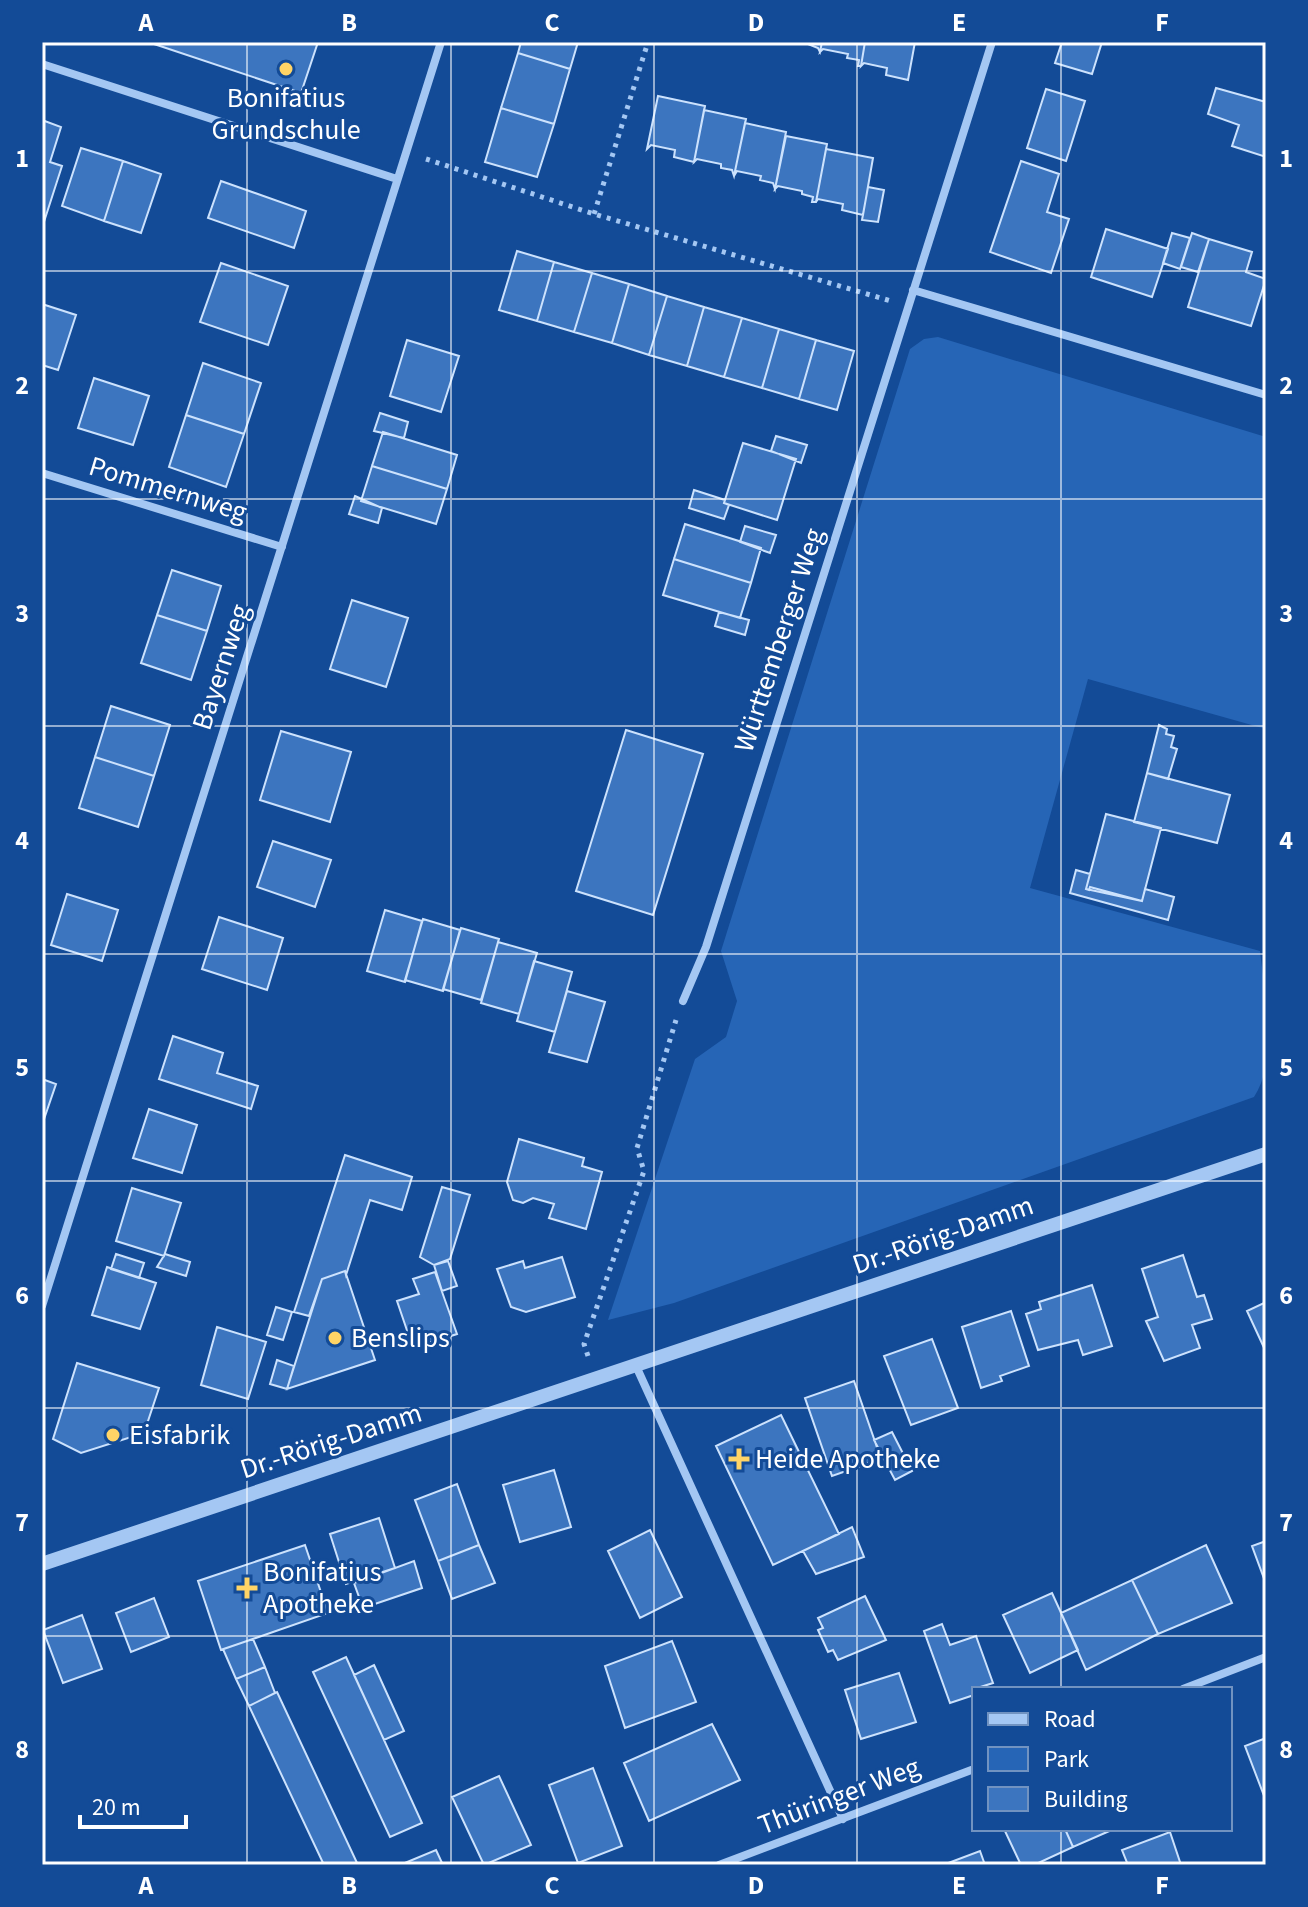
<svg xmlns="http://www.w3.org/2000/svg" width="1308" height="1907" viewBox="0 0 1308 1907" font-family="'Source Sans 3',sans-serif">
<rect width="100%" height="100%" fill="#134b97"/>
<path fill="#2665b6" d="M938,337L1266,437V729L1088,679L1030,888L1260,951C1265,996 1279,1058 1254,1097L674,1303L608,1320L695,1059L726,1037L737,1001L721,951L910,349L924,339Z"/>
<path fill="#3c75bf" stroke="#cce2fd" stroke-width="2" d="M148,42H318L301,93Z
M521,42H578L570,69L518,53Z
M803,42H822L820,52L818,48Z
M822,42H865L861,66H858L859,60L847,58L848,54L823,49L820,52Z
M865,42H915L908,80L886,75L887,68L864,63L861,66Z
M1062,42H1102L1092,74L1055,63Z
M518,53L570,69L554,124L501,108Z
M1216,88L1266,102V157L1232,146L1239,125L1208,114Z
M1046,89L1085,101L1066,161L1027,148Z
M658,96L705,106L694,162L674,157L675,150L651,145L647,149Z
M501,108L554,124L537,177L485,162Z
M704,110L746,119L734,176L732,170L721,168V164L697,159L694,162Z
M42,120L61,127L50,162L62,166L42,228Z
M745,123L786,132L775,189L773,183L760,180L761,176L737,171L734,176Z
M786,136L827,144L816,202H812L813,197L802,194V191L778,186L775,189Z
M81,148L123,161L104,221L62,206Z
M826,149L873,158L863,215L842,210L843,204L818,199L816,202Z
M123,161L161,174L141,233L104,221Z
M1021,161L1059,174L1047,212L1069,219L1051,273L990,252Z
M221,181L306,211L294,248L208,218Z
M868,187L884,190L878,222L862,220Z
M1106,229L1168,249L1152,297L1091,277Z
M1172,233L1190,238L1180,269L1163,263Z
M1192,233L1209,239L1198,272L1181,267Z
M1209,239L1252,252L1246,272L1266,279L1251,326L1188,307Z
M517,251L554,262L537,321L499,310Z
M554,262L592,273L574,332L537,321Z
M221,263L288,286L268,345L200,322Z
M592,273L629,284L612,343L574,332Z
M629,284L667,296L649,355L612,343Z
M667,296L704,307L687,366L649,355Z
M42,304L76,315L58,370L42,365Z
M704,307L742,318L724,377L687,366Z
M742,318L779,329L762,388L724,377Z
M779,329L816,340L799,399L762,388Z
M407,340L459,356L441,412L390,396Z
M816,340L854,351L837,410L799,399Z
M203,363L261,383L244,434L186,415Z
M94,378L149,396L133,445L78,428Z
M380,413L408,422L404,438L374,431Z
M186,415L244,434L226,487L169,467Z
M383,432L457,455L447,489L372,466Z
M776,436L807,445L801,463L771,451Z
M743,443L796,459L777,520L724,503Z
M372,466L447,489L436,524L361,501Z
M694,490L725,500L724,503L729,505L724,519L689,508Z
M355,496L382,508L378,523L349,514Z
M685,524L761,548L751,583L674,559Z
M745,526L776,535L770,553L740,542Z
M674,559L751,583L740,618L663,595Z
M172,570L221,586L207,631L157,615Z
M352,600L408,618L386,687L330,669Z
M719,612L749,620L745,635L715,626Z
M157,615L207,631L191,680L141,663Z
M111,706L170,725L154,776L95,757Z
M1159,725L1167,729L1166,734L1174,736L1171,747L1177,749L1168,779L1147,773Z
M626,730L703,754L653,915L576,891Z
M281,731L351,752L330,822L260,800Z
M95,757L154,776L138,827L79,808Z
M1147,773L1230,795L1217,843L1134,822Z
M1106,814L1161,828L1142,901L1086,889Z
M273,841L331,860L315,907L257,887Z
M1076,870L1090,874L1086,889L1089,890L1090,887L1142,901L1145,889L1174,897L1168,920L1070,893Z
M67,894L118,910L102,961L51,945Z
M385,910L422,921L405,982L367,971Z
M219,917L283,938L267,990L202,969Z
M423,919L460,930L443,991L405,980Z
M461,928L499,939L481,1000L443,989Z
M498,942L537,953L519,1014L481,1003Z
M534,961L572,972L555,1032L517,1021Z
M567,991L605,1002L587,1062L549,1052Z
M173,1036L223,1053L217,1073L258,1086L251,1109L159,1079Z
M42,1079L56,1084L42,1125Z
M149,1109L197,1125L182,1173L133,1158Z
M519,1139L584,1158L582,1166L602,1172L586,1229L549,1218L554,1204L533,1198L523,1203L513,1200L507,1182Z
M345,1155L412,1177L402,1210L370,1200L346,1275L345,1271L322,1279L309,1316L294,1312Z
M442,1187L470,1195L450,1259L434,1265L420,1257Z
M132,1188L181,1203L164,1256L116,1241Z
M116,1254L144,1263L139,1278L111,1269Z
M165,1254L190,1262L186,1276L157,1267Z
M1183,1255L1197,1297L1204,1295L1212,1319L1192,1325L1200,1348L1164,1361L1146,1321L1158,1317L1142,1269Z
M562,1257L575,1297L526,1312L511,1307L497,1269L523,1261L525,1268Z
M448,1261L457,1286L442,1291L434,1265Z
M107,1267L156,1283L140,1329L92,1315Z
M345,1271L375,1360L287,1389L322,1279Z
M435,1272L457,1334L413,1348L397,1301L419,1294L413,1279Z
M1092,1285L1112,1346L1083,1355L1078,1340L1038,1350L1026,1314L1041,1309L1039,1302Z
M1266,1302V1352L1247,1311Z
M276,1307L292,1312L283,1340L267,1335Z
M1011,1311L1029,1366L1000,1376L1002,1381L981,1388L962,1327Z
M217,1327L266,1342L248,1399L201,1385Z
M932,1339L958,1408L911,1425L884,1356Z
M277,1360L294,1366L287,1389L270,1384Z
M77,1363L159,1388L144,1433L81,1453L53,1439Z
M854,1381L881,1459L832,1476L805,1398Z
M781,1415L839,1534L773,1565L716,1446Z
M892,1432L912,1471L895,1480L874,1440Z
M554,1470L571,1527L520,1542L503,1485Z
M457,1484L479,1545L438,1561L415,1500Z
M379,1518L395,1568L346,1584L330,1534Z
M852,1527L864,1557L816,1574L803,1551Z
M650,1530L682,1597L640,1618L608,1551Z
M1266,1541V1584L1252,1546Z
M305,1545L328,1613L221,1650L198,1581Z
M479,1545L495,1583L452,1599L438,1561Z
M1206,1545L1232,1603L1158,1634L1132,1580Z
M414,1561L422,1588L363,1608L354,1583Z
M1132,1580L1158,1634L1086,1670L1061,1613Z
M1052,1593L1078,1650L1030,1673L1003,1615Z
M865,1596L886,1640L838,1660L833,1650L828,1652L818,1630L823,1628L818,1618Z
M154,1598L169,1637L131,1652L116,1613Z
M82,1615L102,1669L63,1683L43,1630Z
M942,1624L950,1645L976,1636L993,1683L974,1689V1695L950,1703L924,1631Z
M253,1639L265,1667L236,1679L223,1649Z
M672,1641L696,1702L625,1728L605,1666Z
M346,1657L422,1823L390,1837L313,1672Z
M374,1665L404,1731L384,1740L354,1675Z
M265,1667L275,1693L249,1706L236,1679Z
M899,1673L916,1722L861,1739L845,1690Z
M277,1692L358,1865H324L249,1706Z
M712,1724L740,1780L649,1821L624,1763Z
M1266,1738V1801L1245,1746Z
M593,1768L622,1846L578,1863L549,1785Z
M499,1776L531,1845L484,1865L452,1797Z
M1004,1829H1065L1073,1847L1034,1865H1021Z
M1065,1829H1114L1073,1847Z
M1170,1832L1181,1865H1128L1122,1850Z
M436,1850L443,1865H400Z
M980,1851L985,1865H943Z"/>
<g fill="none" stroke-linecap="round" stroke-linejoin="round">
<path stroke="#a4c7f3" stroke-width="5" stroke-dasharray="4 6" stroke-linecap="butt" d="M426,159L594,214L891,301
M594,214L648,42
M588,1356L584,1344L644,1171L637,1148L676,1020"/>
<path stroke="#a4c7f3" stroke-width="8" d="M42,64L397,179
M913,290L1266,395
M42,473L282,547
M683,1001L706,947L992,42
M42,1306L441,42
M636,1366L843,1819
M1183,1689L1266,1657
M719,1865L974,1769"/>
<path stroke="#a4c7f3" stroke-width="14" d="M42,1564L1266,1154"/>
</g>
<path fill="none" stroke="#fff" stroke-width="2" stroke-opacity="0.55" d="M247,42V1865M451,42V1865M654,42V1865M857,42V1865M1061,42V1689M42,271H1266M42,499H1266M42,726H1266M42,954H1266M42,1181H1266M42,1408H1266M42,1636H1266M1061,1829V1865"/>
<g fill="#ffd466" stroke="#134b97" stroke-width="3">
<circle cx="286" cy="69" r="8"/>
<circle cx="335" cy="1338" r="8"/>
<circle cx="113" cy="1435" r="8"/>
<path d="M735 1447h8v8h8v8h-8v8h-8v-8h-8v-8h8z"/>
<path d="M243 1576h8v8h8v8h-8v8h-8v-8h-8v-8h8z"/>
</g>
<g text-anchor="middle" dominant-baseline="central" stroke-width="6" stroke-linejoin="round" paint-order="stroke">
<g font-size="28" fill="#fff" stroke="#134b97" text-anchor="start">
<text x="286" y="98" text-anchor="middle">Bonifatius<tspan x="286" dy="32">Grundschule</tspan></text>
<text x="351" y="1338">Benslips</text>
<text x="129" y="1435">Eisfabrik</text>
<text x="755" y="1459">Heide Apotheke</text>
<text x="263" y="1572">Bonifatius<tspan x="263" dy="32">Apotheke</tspan></text>
</g>
<g font-size="28" fill="#fff" stroke="#134b97">
<text transform="translate(168 489) rotate(17)">Pommernweg</text>
<text transform="translate(779 640) rotate(-72)">Württemberger Weg</text>
<text transform="translate(221 667) rotate(-72)">Bayernweg</text>
<text transform="translate(943 1235) rotate(-19)">Dr.-Rörig-Damm</text>
<text transform="translate(331 1441) rotate(-18)">Dr.-Rörig-Damm</text>
<text transform="translate(839 1796) rotate(-21)">Thüringer Weg</text>
</g>
</g>
<rect width="1308" height="1907" fill="none" stroke="#134b97" stroke-width="88"/>
<rect x="972" y="1687" width="260" height="144" fill="#134b97" stroke="#7193c1" stroke-width="2"/>
<rect x="988" y="1713" width="40" height="12" fill="#a4c7f3" stroke="#7193c1" stroke-width="2"/>
<text x="1044" y="1727" font-size="24" fill="#ffffff">Road</text>
<rect x="988" y="1747" width="40" height="24" fill="#2665b6" stroke="#7193c1" stroke-width="2"/>
<text x="1044" y="1767" font-size="24" fill="#ffffff">Park</text>
<rect x="988" y="1787" width="40" height="24" fill="#3c75bf" stroke="#7193c1" stroke-width="2"/>
<text x="1044" y="1807" font-size="24" fill="#ffffff">Building</text>
<path d="M80 1815v12h106v-12" fill="none" stroke="#ffffff" stroke-width="4"/>
<text x="92" y="1815" font-size="24" fill="#ffffff" stroke="#134b97" stroke-width="6" paint-order="stroke">20 m</text>
<rect x="44" y="44" width="1220" height="1819" fill="none" stroke="#fff" stroke-width="3"/>
<g font-size="26" text-anchor="middle" font-weight="bold" fill="#fff">
<text x="146" y="31">A</text>
<text x="349" y="31">B</text>
<text x="552" y="31">C</text>
<text x="756" y="31">D</text>
<text x="959" y="31">E</text>
<text x="1162" y="31">F</text>
<text x="22" y="167">1</text>
<text x="1286" y="167">1</text>
<text x="22" y="394">2</text>
<text x="1286" y="394">2</text>
<text x="22" y="622">3</text>
<text x="1286" y="622">3</text>
<text x="22" y="849">4</text>
<text x="1286" y="849">4</text>
<text x="22" y="1076">5</text>
<text x="1286" y="1076">5</text>
<text x="22" y="1304">6</text>
<text x="1286" y="1304">6</text>
<text x="22" y="1531">7</text>
<text x="1286" y="1531">7</text>
<text x="22" y="1758">8</text>
<text x="1286" y="1758">8</text>
<text x="146" y="1894">A</text>
<text x="349" y="1894">B</text>
<text x="552" y="1894">C</text>
<text x="756" y="1894">D</text>
<text x="959" y="1894">E</text>
<text x="1162" y="1894">F</text>
</g>
</svg>
